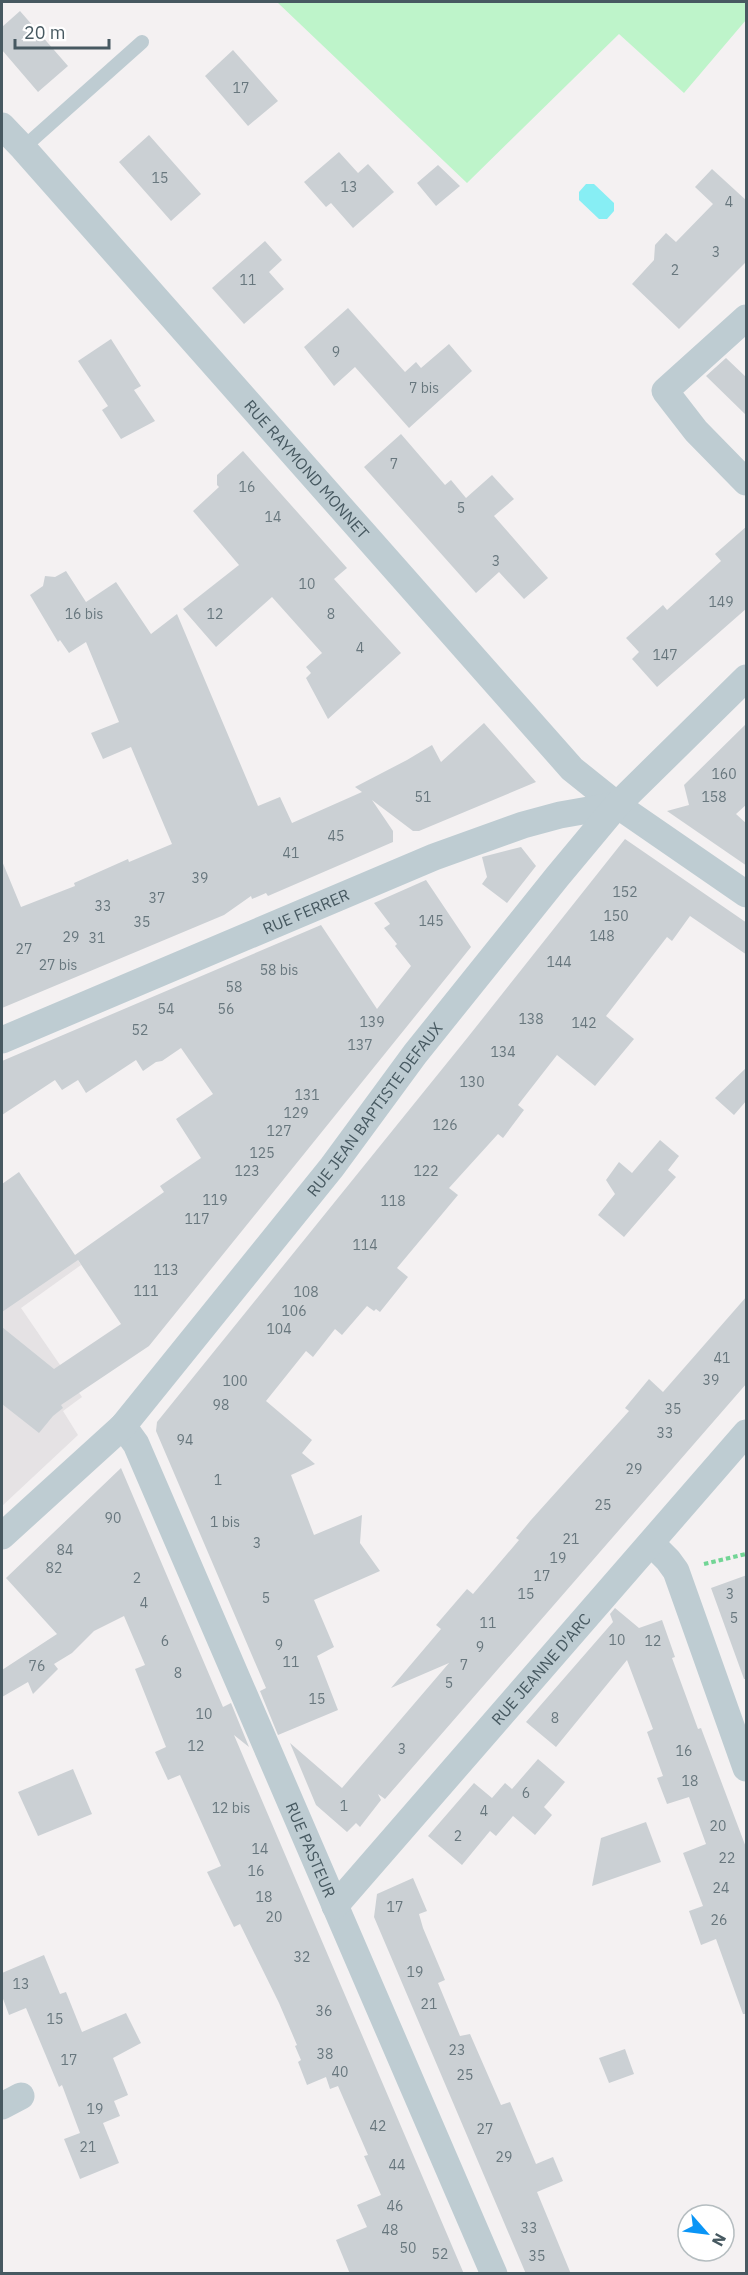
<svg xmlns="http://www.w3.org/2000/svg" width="748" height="2275" viewBox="0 0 748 2275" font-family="'IBM Plex Sans',sans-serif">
<rect width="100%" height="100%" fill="#f4f1f2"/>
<path fill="#e5e2e4" d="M36,1197L81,1265L21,1308L82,1397L63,1411L78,1435L2,1506V1220Z"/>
<path fill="#bef4ca" d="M277,2H746V20L684,93L619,34L467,183Z"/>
<path fill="#87eef4" d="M586,184H594L614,203V211L607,219H599L579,200V192Z"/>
<path fill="#cbd0d4" d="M20,11L68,66L38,92L2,50V27Z
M233,50L278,101L248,126L205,76Z
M149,135L201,194L171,221L119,162Z
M339,152L358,173L368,164L394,192L353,228L331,203L326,207L304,182Z
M438,165L460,186L436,206L417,183Z
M712,169L747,201V261L679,329L632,284L654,260L655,245L666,233L676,242L713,204L695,187Z
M265,241L282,260L269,272L284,289L244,324L212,288Z
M348,308L405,372L416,362L421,368L449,344L472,371L409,428L355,367L334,386L304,347Z
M111,339L141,386L134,390L155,421L121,439L102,410L108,406L78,361Z
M726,358L747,378V416L706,376Z
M401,434L445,485L451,480L466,498L492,475L514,499L494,516L548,578L524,599L499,572L476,593L364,467Z
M243,451L347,568L334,579L401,653L328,719L306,678L311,673L306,667L322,653L272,597L216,647L183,609L239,565L193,511L219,487L217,485V475Z
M747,526V608L657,687L632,659L639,652L626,638L663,605L667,610L721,561L715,554Z
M66,571L86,602L116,582L151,634L177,614L258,806L280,797L292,823L362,792L355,787L407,760L432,745L441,762L484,723L536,782L419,831H413L372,800L393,831V842L268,896L266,893L252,899L251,896L224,915L2,1008V861L21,907L75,886L74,883L128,859L129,862L172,844L131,747L103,759L91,733L119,722L86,642L69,653L60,640L58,642L30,595L43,586L45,576L55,577Z
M747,723V804L736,814L747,824V866L667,811L689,805L684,785Z
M625,839L747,923V955L690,916L672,941L667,937L606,1016L634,1039L595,1086L557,1055L518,1105L524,1110L503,1138L498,1134L449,1188L458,1195L397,1268L408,1277L380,1312L376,1309L374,1311L367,1306L342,1335L335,1329L313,1357L306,1351L266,1401L312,1440L302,1453L315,1464L291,1475L314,1535L362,1515L360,1543L380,1571L314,1600L334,1647L317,1656L338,1710L278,1735L260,1691L266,1688L156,1431L157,1422L468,1037Z
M521,847L536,866L507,903L482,884L487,877L482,857Z
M426,880L471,947L149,1346L61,1405L63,1408L53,1416L39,1433L2,1404V1327L54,1369L121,1324L78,1260L2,1312V1184L19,1172L75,1255L164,1192L160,1186L201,1158L176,1119L213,1094L181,1048L162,1061L156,1062L143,1071L136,1060L86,1093L78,1080L62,1090L55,1080L2,1115V1061L321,925L377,1009L411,966L395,946L397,944L384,928L390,924L374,903Z
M747,1067V1100L734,1115L715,1098Z
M660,1140L679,1156L668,1170L676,1177L624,1237L598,1215L615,1194L606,1180L619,1162L632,1173Z
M747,1296V1383L385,1799L378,1794L381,1800L360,1827L356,1823L347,1832L316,1805L290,1743L342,1788L449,1663L391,1688L441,1629L436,1625L467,1589L473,1594L519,1540L516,1538L531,1520L629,1411L625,1408L649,1379L663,1392Z
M121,1468L223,1707L231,1703L249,1747L234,1735L464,2274H350L336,2240L367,2227L357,2205L381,2195L364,2156L368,2155L338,2086L330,2089L326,2077L307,2085L298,2062L301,2060L295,2046L297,2045L279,2003L240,1924L234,1927L207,1872L221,1866L180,1775L168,1780L155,1752L166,1747L135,1669L145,1665L124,1616L94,1631L72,1653L54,1664L58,1669L33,1694L28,1682L2,1697V1670L57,1634L6,1578Z
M747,1575V1679H744L711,1588Z
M615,1608L639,1628L662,1620L675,1657L672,1658L698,1729L701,1728L747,1850V2014H743L716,1939L701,1945L689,1911L703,1906L683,1853L706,1844L689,1797L667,1804L657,1778L663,1776L647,1732L653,1729L627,1660L556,1747L526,1722L613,1622L610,1614Z
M538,1759L565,1782L544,1807L552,1815L535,1835L513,1816L496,1836L490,1831L462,1865L428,1836L474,1783L492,1798L505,1783L512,1789Z
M73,1769L92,1814L38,1836L18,1792Z
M646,1822L661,1862L592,1886L601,1838Z
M413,1878L427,1911L419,1914L423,1928L445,1980L438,1983L460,2036L470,2034L501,2105L510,2102L536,2164L553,2157L563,2181L537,2192L571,2274H526L374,1917L377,1894Z
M44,1955L60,1994L66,1992L82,2032L126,2013L141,2043L113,2058L128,2095L114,2101L120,2116L103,2123L119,2163L80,2179L64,2139L80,2133L62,2085L59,2087L26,2008L9,2015L2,1996V1973Z
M625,2049L634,2074L609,2083L599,2058Z"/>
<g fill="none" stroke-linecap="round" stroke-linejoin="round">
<path stroke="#72d595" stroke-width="4" stroke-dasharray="4.5 3" stroke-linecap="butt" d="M704,1564L746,1554"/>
<path stroke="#beccd2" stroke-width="14" d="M23,148L142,42"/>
<g stroke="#beccd2" stroke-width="27">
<path id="s1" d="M2,126L23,148L572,769L617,805L746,894"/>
<path d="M746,318L665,391L696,431L746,482"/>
<path id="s2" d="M2,1040L434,857L523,825L560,815L617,805"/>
<path id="s3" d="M123,1426L136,1444L494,2274"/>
<path id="s4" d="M2,1536L123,1426L332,1167L415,1054L557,877L617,805L746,678"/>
<path d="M651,1543L668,1560L676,1571L746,1768"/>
<path id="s5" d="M335,1906L746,1433"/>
<path d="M2,2106L21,2096"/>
</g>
</g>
<g text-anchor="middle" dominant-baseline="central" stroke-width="4.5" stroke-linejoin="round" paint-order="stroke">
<g font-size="14" fill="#68777e">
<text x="241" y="88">17</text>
<text x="160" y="178">15</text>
<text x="349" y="187">13</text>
<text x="729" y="202">4</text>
<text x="716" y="252">3</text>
<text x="675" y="270">2</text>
<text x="248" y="280">11</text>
<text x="336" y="352">9</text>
<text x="424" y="388">7 bis</text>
<text x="394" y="464">7</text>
<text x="247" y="487">16</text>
<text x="461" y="508">5</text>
<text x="273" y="517">14</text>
<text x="496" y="561">3</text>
<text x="307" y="584">10</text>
<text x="721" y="602">149</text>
<text x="84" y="614">16 bis</text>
<text x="215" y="614">12</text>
<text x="331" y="614">8</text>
<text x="360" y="648">4</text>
<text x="665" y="655">147</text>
<text x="724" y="774">160</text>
<text x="423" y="797">51</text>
<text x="714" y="797">158</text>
<text x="336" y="836">45</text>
<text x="291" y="853">41</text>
<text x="200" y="878">39</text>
<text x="625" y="892">152</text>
<text x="157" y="898">37</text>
<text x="103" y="906">33</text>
<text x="616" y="916">150</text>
<text x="431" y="921">145</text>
<text x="142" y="922">35</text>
<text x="602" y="936">148</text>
<text x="71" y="937">29</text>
<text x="97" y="938">31</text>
<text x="24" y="949">27</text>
<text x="559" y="962">144</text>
<text x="58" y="965">27 bis</text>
<text x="279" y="970">58 bis</text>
<text x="234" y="987">58</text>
<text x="166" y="1009">54</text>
<text x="226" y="1009">56</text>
<text x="531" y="1019">138</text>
<text x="372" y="1022">139</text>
<text x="584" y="1023">142</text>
<text x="140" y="1030">52</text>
<text x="360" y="1045">137</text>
<text x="503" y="1052">134</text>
<text x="472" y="1082">130</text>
<text x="307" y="1095">131</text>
<text x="296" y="1113">129</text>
<text x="445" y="1125">126</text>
<text x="279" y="1131">127</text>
<text x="262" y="1153">125</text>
<text x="247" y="1171">123</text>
<text x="426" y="1171">122</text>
<text x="215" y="1200">119</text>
<text x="393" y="1201">118</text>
<text x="197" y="1219">117</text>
<text x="365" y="1245">114</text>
<text x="166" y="1270">113</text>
<text x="146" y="1291">111</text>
<text x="306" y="1292">108</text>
<text x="294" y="1311">106</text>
<text x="279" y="1329">104</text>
<text x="722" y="1358">41</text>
<text x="711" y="1380">39</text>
<text x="235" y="1381">100</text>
<text x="221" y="1405">98</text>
<text x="673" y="1409">35</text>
<text x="665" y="1433">33</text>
<text x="185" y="1440">94</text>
<text x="634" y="1469">29</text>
<text x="218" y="1480">1</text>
<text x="603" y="1505">25</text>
<text x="113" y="1518">90</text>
<text x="225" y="1522">1 bis</text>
<text x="571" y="1539">21</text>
<text x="257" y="1543">3</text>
<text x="65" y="1550">84</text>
<text x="558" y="1558">19</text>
<text x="54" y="1568">82</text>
<text x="542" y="1576">17</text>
<text x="137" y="1578">2</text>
<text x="526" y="1594">15</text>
<text x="730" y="1594">3</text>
<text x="266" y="1598">5</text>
<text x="144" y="1603">4</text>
<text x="734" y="1618">5</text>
<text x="488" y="1623">11</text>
<text x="617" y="1640">10</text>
<text x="165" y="1641">6</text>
<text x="653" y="1641">12</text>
<text x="279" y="1645">9</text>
<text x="480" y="1647">9</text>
<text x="291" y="1662">11</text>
<text x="464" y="1665">7</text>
<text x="37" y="1666">76</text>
<text x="178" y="1673">8</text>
<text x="449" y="1683">5</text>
<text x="317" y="1699">15</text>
<text x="204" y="1714">10</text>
<text x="555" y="1718">8</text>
<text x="196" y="1746">12</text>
<text x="402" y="1749">3</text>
<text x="684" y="1751">16</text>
<text x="690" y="1781">18</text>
<text x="526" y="1793">6</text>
<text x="344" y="1806">1</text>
<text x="231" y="1808">12 bis</text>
<text x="484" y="1811">4</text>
<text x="718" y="1826">20</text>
<text x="458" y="1836">2</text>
<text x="260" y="1849">14</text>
<text x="727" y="1858">22</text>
<text x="256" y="1871">16</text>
<text x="721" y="1888">24</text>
<text x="264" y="1897">18</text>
<text x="395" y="1907">17</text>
<text x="274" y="1917">20</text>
<text x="719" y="1920">26</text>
<text x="302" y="1957">32</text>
<text x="415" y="1972">19</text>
<text x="21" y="1984">13</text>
<text x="429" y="2004">21</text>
<text x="324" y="2011">36</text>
<text x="55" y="2019">15</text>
<text x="457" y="2050">23</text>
<text x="325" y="2054">38</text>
<text x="69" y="2060">17</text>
<text x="340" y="2072">40</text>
<text x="465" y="2075">25</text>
<text x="95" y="2109">19</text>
<text x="378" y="2126">42</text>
<text x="485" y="2129">27</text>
<text x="88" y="2147">21</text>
<text x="504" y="2157">29</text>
<text x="397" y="2165">44</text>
<text x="395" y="2206">46</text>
<text x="529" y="2228">33</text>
<text x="390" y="2230">48</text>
<text x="408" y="2248">50</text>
<text x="440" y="2254">52</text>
<text x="537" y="2256">35</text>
</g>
<g font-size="16" fill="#475961" stroke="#fff">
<text stroke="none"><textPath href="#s1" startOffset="459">RUE RAYMOND MONNET</textPath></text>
<text stroke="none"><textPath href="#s2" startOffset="330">RUE FERRER</textPath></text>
<text stroke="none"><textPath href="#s4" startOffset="568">RUE JEAN BAPTISTE DEFAUX</textPath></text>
<text stroke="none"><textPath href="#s5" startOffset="314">RUE JEANNE D'ARC</textPath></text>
<text stroke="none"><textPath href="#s3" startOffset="464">RUE PASTEUR</textPath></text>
</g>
</g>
<rect width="748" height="2275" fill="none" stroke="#475961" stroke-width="6"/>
<g transform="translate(706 2233) rotate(118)"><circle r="28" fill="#ffffff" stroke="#b5bdc0" stroke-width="1.5"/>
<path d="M0-4.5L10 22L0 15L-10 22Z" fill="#0a95f6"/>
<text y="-9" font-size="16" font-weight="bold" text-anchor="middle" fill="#475961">N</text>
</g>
<path d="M15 39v9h94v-9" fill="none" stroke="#475961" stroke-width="3"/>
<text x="24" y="39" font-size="18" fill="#475961" stroke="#ffffff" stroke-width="4.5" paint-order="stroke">20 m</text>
</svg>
